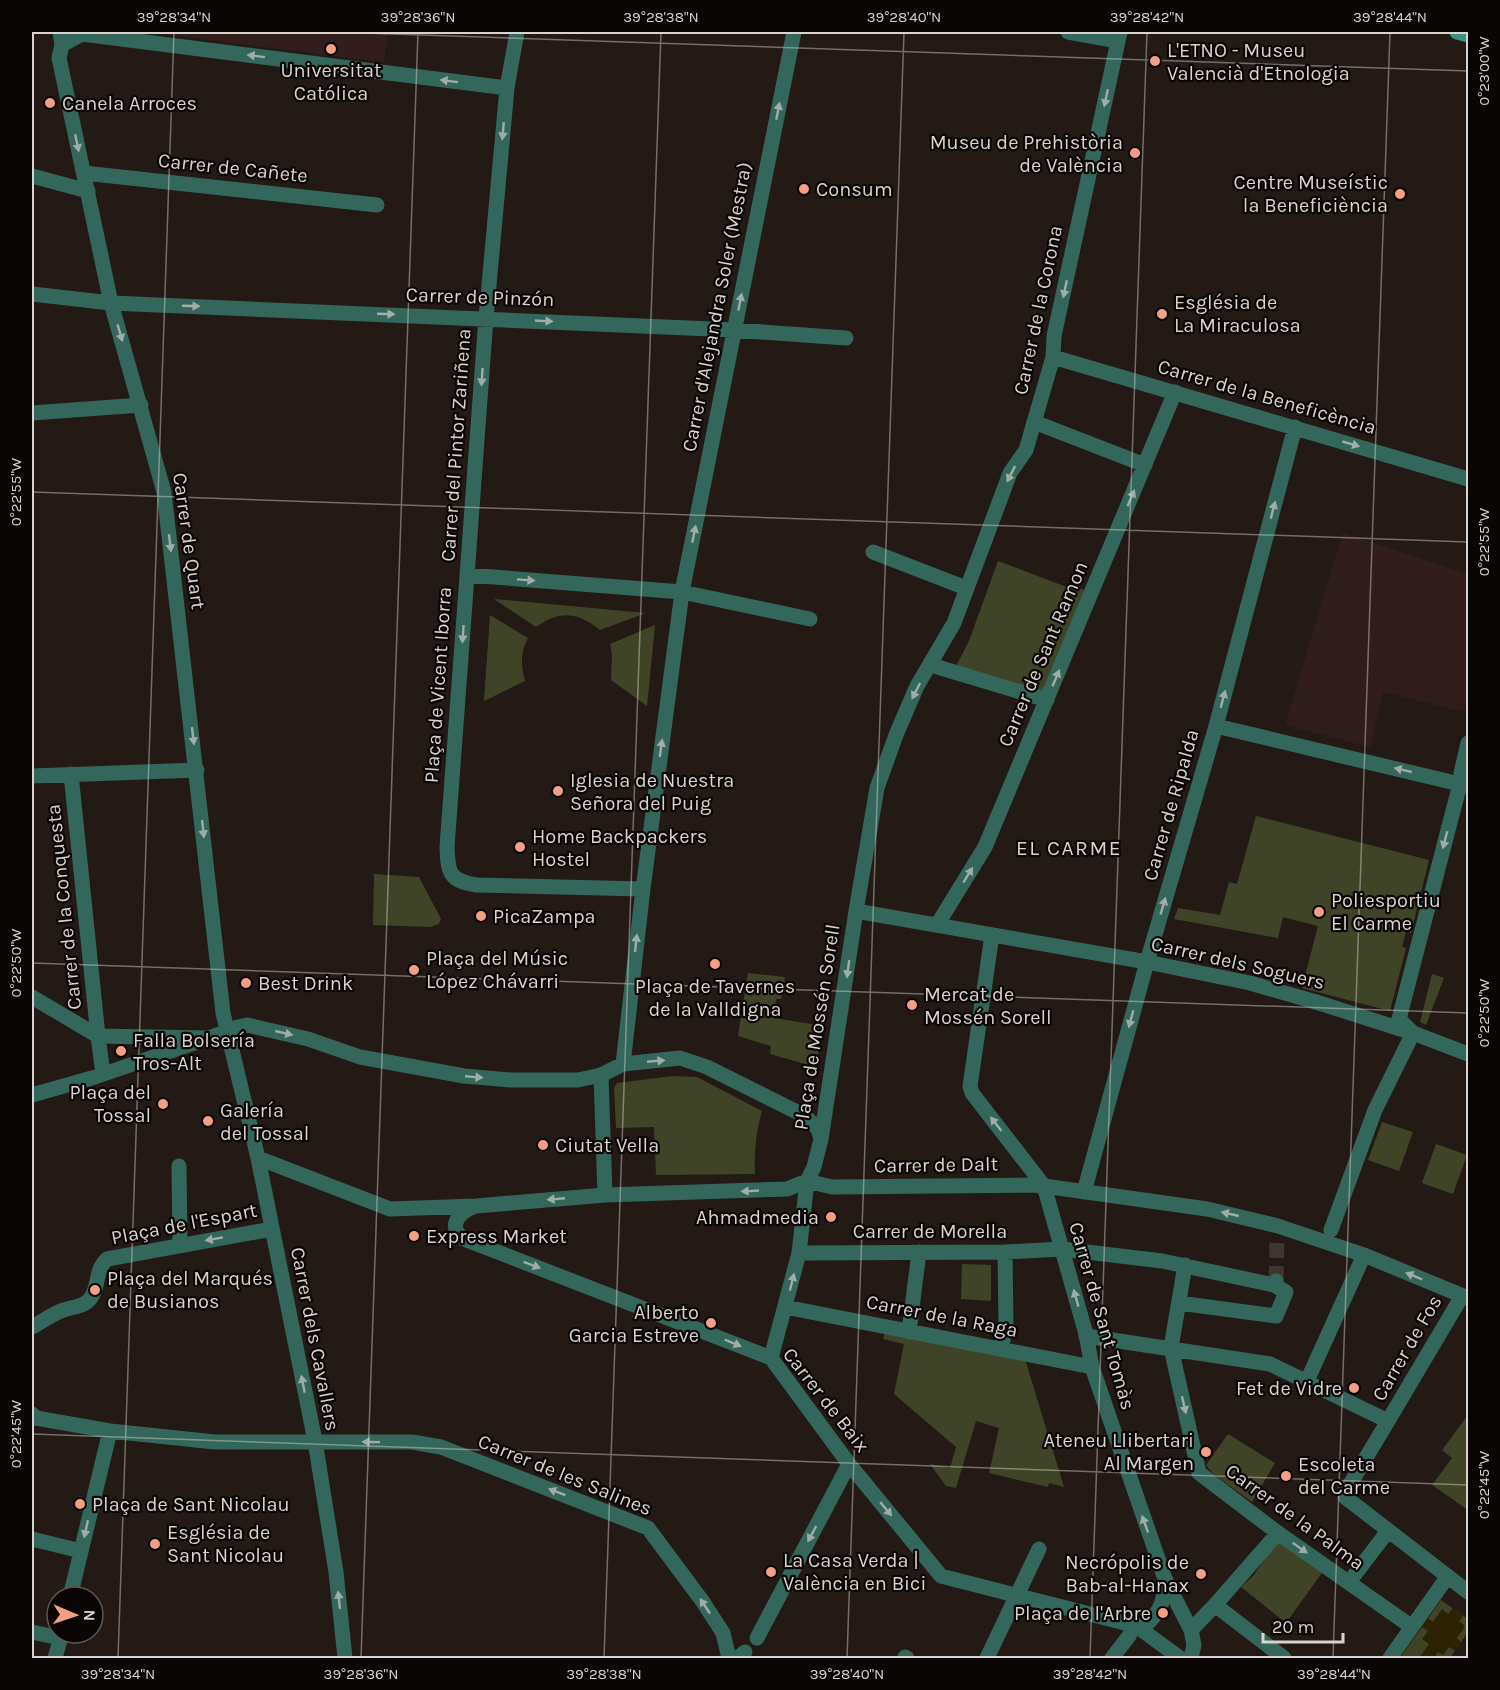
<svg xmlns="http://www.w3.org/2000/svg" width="1500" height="1690" viewBox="0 0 1500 1690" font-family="Karla,sans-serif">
<rect width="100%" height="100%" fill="#241a15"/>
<path fill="#311e1c" d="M169,32H388L384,62L169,35Z
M1343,533L1468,574V693L1464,712L1383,692L1370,747L1285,725Z"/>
<path fill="#404427" d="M998,561L1069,588L1070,586L1085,590L1042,692L955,668L969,641Z
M494,599L646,613L600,630C577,612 560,610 536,627Z
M490,615L528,638C520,652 521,666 525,681L484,701Z
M655,625L647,706L611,680L612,654L610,644Z
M1256,816L1429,860L1411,933L1406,932L1402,947L1406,948L1390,1011L1302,988L1318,926L1283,917L1278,938L1174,919L1178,908L1220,915L1229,882L1237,884Z
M374,874L419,877L441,919L439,924L430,927L373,925Z
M748,973L785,977L781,999H776L774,1018L823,1026L816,1067L770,1054L771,1046L738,1036Z
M1432,974L1444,978L1426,1025L1420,1022Z
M673,1076L697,1077L762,1111C756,1132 754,1152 755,1174L656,1175L654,1127L616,1128L614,1088L617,1083Z
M1382,1122L1413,1132L1399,1171L1368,1160Z
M1436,1144L1467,1155L1453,1194L1422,1183Z
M962,1264L991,1265V1301L961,1299Z
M886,1330L1024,1356L1064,1487L1049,1483L1048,1487L989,1473L999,1428L976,1421L956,1488L946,1486L930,1464L950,1468L956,1447L894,1394L904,1344L883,1339Z
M1468,1415V1510L1432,1485L1452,1458L1442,1450Z
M1228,1434L1275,1463L1252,1502L1213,1474L1206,1465Z
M1277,1542H1286L1324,1570L1286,1623L1241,1587L1253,1576Z
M1441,1600L1468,1619V1632L1450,1658H1400Z"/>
<path fill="#2b2302" d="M1453,1608L1463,1616L1459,1621L1465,1626L1457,1638L1461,1642L1455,1651L1449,1647L1443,1655L1438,1652L1434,1658H1419L1429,1644L1422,1639L1428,1631L1422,1627L1428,1618L1433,1622L1442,1609L1448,1614Z"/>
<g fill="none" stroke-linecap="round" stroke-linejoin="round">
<path stroke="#3f3631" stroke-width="15" stroke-dasharray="15 8" stroke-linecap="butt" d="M1276,1281L1277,1238"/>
<path stroke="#34675b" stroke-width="15" d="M60,32L62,45
M84,173L377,205
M32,176L88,191
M32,413L141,405
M1034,422L1145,465
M873,552L966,588
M931,665L1047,700
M1461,773L1468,743
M71,774L98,1036L103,1074
M32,776L197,770
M937,925L985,847L1175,392
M1147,962L1250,983L1316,1002
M601,1075L605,1195
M32,1095L92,1078L206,1039
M179,1166L180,1245
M1331,1230L1375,1110L1413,1033
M799,1253L1005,1252L1062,1249L1162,1261L1274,1285L1276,1281
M1185,1265L1171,1348L1199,1473L1278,1533L1412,1627
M1179,1303L1276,1316L1286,1292L1274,1285
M785,1307L1092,1367
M909,1332L919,1252
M1086,1336L1270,1364L1388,1421L1346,1491L1345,1497L1468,1592
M1001,1349L1006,1326L1005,1252
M771,1358L799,1253L807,1181L832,1187L1033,1185L1044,1186
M1307,1381L1364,1255
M32,1414L36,1418L110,1431L215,1442H412L441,1447L648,1528L703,1602L723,1633L729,1658
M1388,1421L1462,1296
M32,1539L81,1551
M1165,1579L1191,1630L1194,1645L1191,1658
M1349,1582L1388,1531
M70,1597L110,1431
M1215,1605L1284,1658
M1191,1630L1215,1605L1278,1533
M32,1632L60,1638
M757,1638L849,1464
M905,1657L907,1658
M55,1658L62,1633
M738,1658L745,1652
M987,1658L1039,1549
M1112,1658L1129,1636L1135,1625
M1390,1658L1448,1576"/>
<path stroke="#34675b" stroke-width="15" d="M517,32L507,88L486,318L447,847C448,873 449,881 477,885L643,889
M1068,32L1118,41
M32,294L111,303L734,330L846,338
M1053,357L1468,479
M468,575L682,592L810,619
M1216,726L1468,786
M856,911L1147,962
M32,997L98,1036L209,1038L238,1027L247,1025L308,1039L360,1057L464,1076L511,1080H578L601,1075L623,1064L680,1058L707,1067L805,1116L818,1129L821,1139
M1316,1002L1413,1033L1468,1054
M1413,1033L1399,1019L1460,784
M623,1064L643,889L682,592L794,32
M258,1158L390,1209L476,1206L605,1195L787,1189L807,1181L814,1167L821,1139L856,911L877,788L896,735L917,686L954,623L1010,473L1026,450L1053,357L1054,336L1120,32
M1044,1186L1207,1209L1278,1226L1364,1255L1468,1298
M1084,1192L1147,962L1216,726L1295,427
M473,1207C458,1213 447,1227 464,1239L771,1358L849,1464L941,1576L1129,1624L1146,1625C1162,1609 1164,1602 1165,1579L1092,1367L1086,1334L1044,1186L972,1093L970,1086L992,935
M32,1327C41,1322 51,1315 61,1311C72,1306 87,1308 93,1294C99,1282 96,1269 107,1259L272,1229
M1135,1625L1180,1658
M345,1658L336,1572L315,1441L258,1158L223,1013L164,492L111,303L59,58L62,45L82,34L507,88"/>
<path stroke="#3b917f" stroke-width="15" d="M1457,32L1468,35"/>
</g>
<defs><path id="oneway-solid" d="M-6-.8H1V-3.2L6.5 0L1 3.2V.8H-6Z" transform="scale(1.5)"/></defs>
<g fill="#9fada6">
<use href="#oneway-solid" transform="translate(256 56) rotate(-173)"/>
<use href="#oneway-solid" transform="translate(449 81) rotate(-173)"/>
<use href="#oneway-solid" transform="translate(1106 98) rotate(102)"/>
<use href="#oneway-solid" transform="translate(778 111) rotate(-79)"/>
<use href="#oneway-solid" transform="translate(503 131) rotate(95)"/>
<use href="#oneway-solid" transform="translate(77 143) rotate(78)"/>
<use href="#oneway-solid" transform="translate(1065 289) rotate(102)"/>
<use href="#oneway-solid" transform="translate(740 302) rotate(-79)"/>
<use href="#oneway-solid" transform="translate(191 306) rotate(2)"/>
<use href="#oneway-solid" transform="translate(386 314) rotate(2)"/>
<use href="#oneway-solid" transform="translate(544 321) rotate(3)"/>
<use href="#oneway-solid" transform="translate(120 333) rotate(74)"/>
<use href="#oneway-solid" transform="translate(482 377) rotate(94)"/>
<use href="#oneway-solid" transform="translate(1351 444) rotate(16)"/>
<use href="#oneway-solid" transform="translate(1011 474) rotate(117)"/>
<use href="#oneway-solid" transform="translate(1131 498) rotate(-67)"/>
<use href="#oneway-solid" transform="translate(1273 510) rotate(-75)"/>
<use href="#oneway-solid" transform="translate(694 534) rotate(-79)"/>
<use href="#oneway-solid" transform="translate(170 543) rotate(83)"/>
<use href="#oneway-solid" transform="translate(526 580) rotate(4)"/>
<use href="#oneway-solid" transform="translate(463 634) rotate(94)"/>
<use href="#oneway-solid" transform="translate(1056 678) rotate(-67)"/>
<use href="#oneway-solid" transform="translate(916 691) rotate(117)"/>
<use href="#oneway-solid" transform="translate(1223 699) rotate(-75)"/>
<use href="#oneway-solid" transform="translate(193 736) rotate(83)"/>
<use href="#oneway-solid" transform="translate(661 748) rotate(-82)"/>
<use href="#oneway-solid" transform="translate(1403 770) rotate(-167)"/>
<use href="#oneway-solid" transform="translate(203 829) rotate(84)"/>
<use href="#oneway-solid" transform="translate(1445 840) rotate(105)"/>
<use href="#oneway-solid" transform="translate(968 875) rotate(-59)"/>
<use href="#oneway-solid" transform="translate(1163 906) rotate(-74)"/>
<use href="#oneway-solid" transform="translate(636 943) rotate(-84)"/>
<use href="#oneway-solid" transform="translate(848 969) rotate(98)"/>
<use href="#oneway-solid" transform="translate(1131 1019) rotate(105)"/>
<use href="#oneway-solid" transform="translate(284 1033) rotate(13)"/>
<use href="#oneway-solid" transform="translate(656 1061) rotate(-5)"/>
<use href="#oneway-solid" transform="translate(474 1077) rotate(5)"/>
<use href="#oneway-solid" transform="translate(996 1124) rotate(-128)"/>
<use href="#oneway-solid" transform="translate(750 1191) rotate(177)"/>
<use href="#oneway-solid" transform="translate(556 1199) rotate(175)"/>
<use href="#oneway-solid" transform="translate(1230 1214) rotate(-167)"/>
<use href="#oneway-solid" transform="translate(214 1239) rotate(170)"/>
<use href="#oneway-solid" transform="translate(532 1265) rotate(21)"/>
<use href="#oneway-solid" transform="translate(1414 1276) rotate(-157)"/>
<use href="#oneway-solid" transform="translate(792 1282) rotate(-76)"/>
<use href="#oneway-solid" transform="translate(1076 1298) rotate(-106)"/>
<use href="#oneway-solid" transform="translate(733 1343) rotate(22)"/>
<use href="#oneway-solid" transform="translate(303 1384) rotate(-101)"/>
<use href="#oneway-solid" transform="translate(1184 1405) rotate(77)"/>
<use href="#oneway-solid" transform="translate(371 1442) rotate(-179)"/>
<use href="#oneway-solid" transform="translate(557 1492) rotate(-159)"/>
<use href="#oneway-solid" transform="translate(886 1509) rotate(50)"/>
<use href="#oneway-solid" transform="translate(1145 1524) rotate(-110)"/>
<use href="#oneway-solid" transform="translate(86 1529) rotate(103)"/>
<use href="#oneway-solid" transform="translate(812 1534) rotate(118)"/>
<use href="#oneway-solid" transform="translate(1300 1548) rotate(35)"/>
<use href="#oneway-solid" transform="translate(339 1600) rotate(-96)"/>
<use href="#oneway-solid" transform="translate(705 1606) rotate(-124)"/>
</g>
<path fill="none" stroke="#d9d2ce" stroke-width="1.5" stroke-opacity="0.45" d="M334,32L1468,71M32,492L1468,542M32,963L1468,1013M32,1434L1468,1485M118,1658L174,32M361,1658L418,32M604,1658L661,32M847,1658L904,32M1090,1658L1147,32M1333,1658L1390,32"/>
<g fill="#f39f85" stroke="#0a0605" stroke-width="2">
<circle cx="331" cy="49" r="6"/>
<circle cx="1155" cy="61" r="6"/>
<circle cx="50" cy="103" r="6"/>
<circle cx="1135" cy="153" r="6"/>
<circle cx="804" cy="189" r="6"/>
<circle cx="1400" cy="194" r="6"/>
<circle cx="1162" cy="314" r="6"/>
<circle cx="558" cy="791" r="6"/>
<circle cx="520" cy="847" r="6"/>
<circle cx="1319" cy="912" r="6"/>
<circle cx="481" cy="916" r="6"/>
<circle cx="715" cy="964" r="6"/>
<circle cx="414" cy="970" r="6"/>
<circle cx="246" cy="983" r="6"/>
<circle cx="912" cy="1005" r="6"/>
<circle cx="121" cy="1051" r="6"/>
<circle cx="163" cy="1104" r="6"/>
<circle cx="208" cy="1121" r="6"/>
<circle cx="543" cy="1145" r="6"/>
<circle cx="831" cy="1217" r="6"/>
<circle cx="414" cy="1236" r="6"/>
<circle cx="95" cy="1290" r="6"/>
<circle cx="711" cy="1323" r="6"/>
<circle cx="1354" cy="1388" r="6"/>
<circle cx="1206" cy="1452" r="6"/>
<circle cx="1286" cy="1476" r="6"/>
<circle cx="80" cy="1504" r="6"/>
<circle cx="155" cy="1544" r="6"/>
<circle cx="771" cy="1572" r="6"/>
<circle cx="1201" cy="1574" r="6"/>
<circle cx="1163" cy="1613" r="6"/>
</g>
<g text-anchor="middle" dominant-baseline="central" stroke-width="4.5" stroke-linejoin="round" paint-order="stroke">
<g font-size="20" fill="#d9d2ce" stroke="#0a0605" text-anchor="start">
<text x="1167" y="50">L'ETNO - Museu<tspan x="1167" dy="23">Valencià d'Etnologia</tspan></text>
<text x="331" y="70" text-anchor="middle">Universitat<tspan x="331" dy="23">Católica</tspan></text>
<text x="62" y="103">Canela Arroces</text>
<text x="1123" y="142" text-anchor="end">Museu de Prehistòria<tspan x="1123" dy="23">de València</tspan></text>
<text x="1388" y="182" text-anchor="end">Centre Museístic<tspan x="1388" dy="23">la Beneficiència</tspan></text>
<text x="816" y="189">Consum</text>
<text x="1174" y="302">Església de<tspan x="1174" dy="23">La Miraculosa</tspan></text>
<text x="570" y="780">Iglesia de Nuestra<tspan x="570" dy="23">Señora del Puig</tspan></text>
<text x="532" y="836">Home Backpackers<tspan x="532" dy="23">Hostel</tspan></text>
<text x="1331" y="900">Poliesportiu<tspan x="1331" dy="23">El Carme</tspan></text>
<text x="493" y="916">PicaZampa</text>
<text x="426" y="958">Plaça del Músic<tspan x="426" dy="23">López Chávarri</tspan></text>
<text x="258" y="983">Best Drink</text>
<text x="715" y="986" text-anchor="middle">Plaça de Tavernes<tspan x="715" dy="23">de la Valldigna</tspan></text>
<text x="924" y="994">Mercat de<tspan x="924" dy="23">Mossén Sorell</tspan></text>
<text x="133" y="1040">Falla Bolsería<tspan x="133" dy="23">Tros-Alt</tspan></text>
<text x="151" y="1092" text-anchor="end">Plaça del<tspan x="151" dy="23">Tossal</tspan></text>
<text x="220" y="1110">Galería<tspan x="220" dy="23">del Tossal</tspan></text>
<text x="555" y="1145">Ciutat Vella</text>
<text x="819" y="1217" text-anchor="end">Ahmadmedia</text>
<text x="426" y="1236">Express Market</text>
<text x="107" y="1278">Plaça del Marqués<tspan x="107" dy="23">de Busianos</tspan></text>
<text x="699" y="1312" text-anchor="end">Alberto<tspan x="699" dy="23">Garcia Estreve</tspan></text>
<text x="1342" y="1388" text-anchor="end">Fet de Vidre</text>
<text x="1194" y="1440" text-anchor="end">Ateneu Llibertari<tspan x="1194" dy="23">Al Margen</tspan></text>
<text x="1298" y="1464">Escoleta<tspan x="1298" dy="23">del Carme</tspan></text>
<text x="92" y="1504">Plaça de Sant Nicolau</text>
<text x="167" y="1532">Església de<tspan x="167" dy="23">Sant Nicolau</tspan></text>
<text x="783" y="1560">La Casa Verda |<tspan x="783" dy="23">València en Bici</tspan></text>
<text x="1189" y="1562" text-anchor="end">Necrópolis de<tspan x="1189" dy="23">Bab-al-Hanax</tspan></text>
<text x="1151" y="1613" text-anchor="end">Plaça de l'Arbre</text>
</g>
<g font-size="20" fill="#d9d2ce" stroke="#0a0605">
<text transform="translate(233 168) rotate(6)">Carrer de Cañete</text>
<text transform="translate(480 297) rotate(2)">Carrer de Pinzón</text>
<text transform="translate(717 307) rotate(-79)">Carrer d'Alejandra Soler (Mestra)</text>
<text transform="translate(1038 310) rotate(-78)">Carrer de la Corona</text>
<text transform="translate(1267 397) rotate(16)">Carrer de la Beneficència</text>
<text transform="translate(456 445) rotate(-86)">Carrer del Pintor Zariñena</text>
<text transform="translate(189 541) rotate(82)">Carrer de Quart</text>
<text transform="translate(1043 654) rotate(-67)">Carrer de Sant Ramon</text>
<text transform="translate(438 685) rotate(-86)">Plaça de Vicent Iborra</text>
<text transform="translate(1171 805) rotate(-74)">Carrer de Ripalda</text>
<text transform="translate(64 907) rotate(-96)">Carrer de la Conquesta</text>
<text transform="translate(1238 963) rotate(13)">Carrer dels Soguers</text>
<text transform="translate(817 1027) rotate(-81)">Plaça de Mossén Sorell</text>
<text transform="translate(936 1165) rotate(-1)">Carrer de Dalt</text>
<text transform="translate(184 1224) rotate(-11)">Plaça de l'Espart</text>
<text x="930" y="1231">Carrer de Morella</text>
<text transform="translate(942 1316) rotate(11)">Carrer de la Raga</text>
<text transform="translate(1102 1316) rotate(74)">Carrer de Sant Tomàs</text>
<text transform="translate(315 1339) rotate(79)">Carrer dels Cavallers</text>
<text transform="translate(1407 1348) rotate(-60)">Carrer de Fos</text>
<text transform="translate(826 1400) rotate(52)">Carrer de Baix</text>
<text transform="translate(565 1475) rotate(22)">Carrer de les Salines</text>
<text transform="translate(1295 1517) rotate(36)">Carrer de la Palma</text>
</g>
<g font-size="21" letter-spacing="1.5" fill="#d9d2ce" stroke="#0a0605">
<text x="1069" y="848">EL CARME</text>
</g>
</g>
<rect width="1500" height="1690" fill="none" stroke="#0a0605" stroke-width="66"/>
<g transform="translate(75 1615) rotate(92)"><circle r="28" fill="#0a0605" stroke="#5d5855" stroke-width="1.5"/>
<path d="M0-4.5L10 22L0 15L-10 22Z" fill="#f39f85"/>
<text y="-9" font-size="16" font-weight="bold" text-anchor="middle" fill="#d9d2ce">N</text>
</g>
<path d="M1263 1633v9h80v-9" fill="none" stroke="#d9d2ce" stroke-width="3"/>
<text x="1272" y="1633" font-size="18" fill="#d9d2ce" stroke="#0a0605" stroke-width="4.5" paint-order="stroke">20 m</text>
<rect x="33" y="33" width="1434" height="1624" fill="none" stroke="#d9d2ce" stroke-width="2"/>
<g font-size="15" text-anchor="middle" fill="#d9d2ce">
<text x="174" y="22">39°28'34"N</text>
<text x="418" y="22">39°28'36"N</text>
<text x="661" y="22">39°28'38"N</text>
<text x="904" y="22">39°28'40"N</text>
<text x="1147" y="22">39°28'42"N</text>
<text x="1390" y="22">39°28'44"N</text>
<text transform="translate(1484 71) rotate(-90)" y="5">0°23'00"W</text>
<text transform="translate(16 492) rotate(-90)" y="5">0°22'55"W</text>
<text transform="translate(1484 542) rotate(-90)" y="5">0°22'55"W</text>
<text transform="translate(16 963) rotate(-90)" y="5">0°22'50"W</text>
<text transform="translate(1484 1013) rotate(-90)" y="5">0°22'50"W</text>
<text transform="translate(16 1434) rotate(-90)" y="5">0°22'45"W</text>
<text transform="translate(1484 1485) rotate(-90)" y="5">0°22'45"W</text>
<text x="118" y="1679">39°28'34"N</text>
<text x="361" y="1679">39°28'36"N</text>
<text x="604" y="1679">39°28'38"N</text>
<text x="847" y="1679">39°28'40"N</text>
<text x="1090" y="1679">39°28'42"N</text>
<text x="1334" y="1679">39°28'44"N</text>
</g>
</svg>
